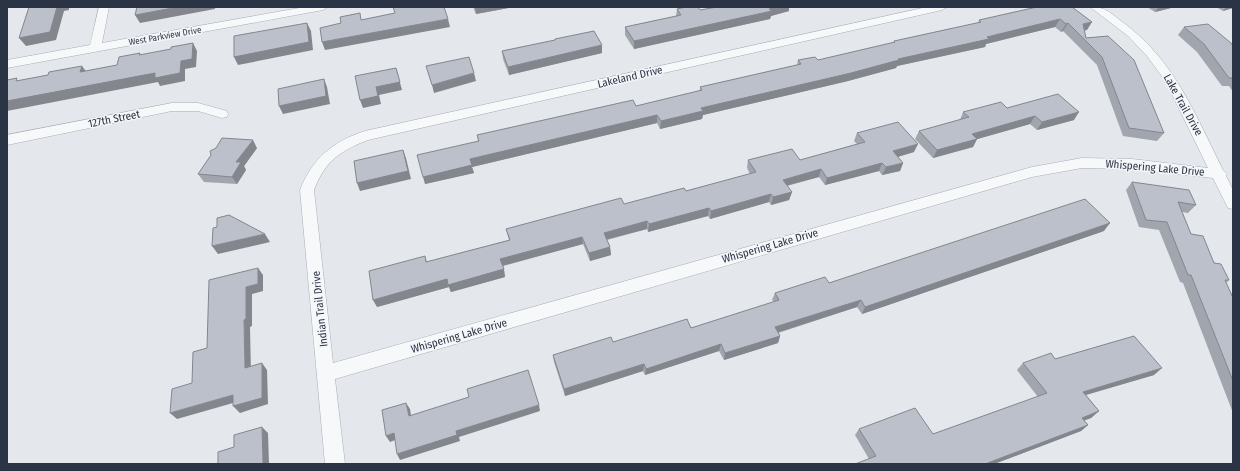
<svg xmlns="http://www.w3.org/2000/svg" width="1240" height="471" viewBox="0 0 1240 471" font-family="'Fira Sans Condensed',sans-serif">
<rect width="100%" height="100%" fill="#e4e7ec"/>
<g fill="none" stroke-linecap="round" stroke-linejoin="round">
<defs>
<path id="minor" d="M99,7H109L102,43L305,7H328L323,10L7,68V60L90,45Z
M927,7H947L942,10L368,140C340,151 325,161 314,190L333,363L1032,167L1082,158L1132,159L1208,168L1166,82L1147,56L1128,36L1090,7C1106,7 1109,12 1121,21C1174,59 1195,114 1223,170L1227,174L1226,176L1233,190V209L1228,208L1213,178L1132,169L1082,168L1032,177L335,379L345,464H325L300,190C312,159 333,141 365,131Z
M172,103H198L227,111L228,114L227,117L222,118L198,111H172L7,145V135Z"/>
</defs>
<use href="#minor" stroke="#a9aeb7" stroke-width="1"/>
<use href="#minor" fill="#f7f8fa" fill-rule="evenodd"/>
</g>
<path fill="#a1a5ae" d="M473,7H514L476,14Z
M1037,7L1087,30H1084L1086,38L1108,36L1164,133L1157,141L1123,136L1097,65L1063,31L1061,32L1055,27L986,44L985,47L897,66L896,68L848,81L703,115L702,119L660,129L657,123L472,167L474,173L425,184L478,141L477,135L636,106L700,91V87L797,65L798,60H818L893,43L894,41L978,23L979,20Z
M1147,7H1175L1155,12Z
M1216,7H1233V8L1223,11Z
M677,9L700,10L789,11L771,16L770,19L634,49L625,35V27L676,16Z
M1184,27L1233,46V92L1229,86H1222L1197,52L1178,35Z
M555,39L602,45V53L509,75L503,59L502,51L555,40Z
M1007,108L1074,120L1037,130L1030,124L977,139L973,147L933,158L915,139L919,131L960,120L963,112Z
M857,133L914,152L898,157L903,163L900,171L882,175L879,171L825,185L819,177L787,186L792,192L789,200L771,205L769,202L710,219L708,216L648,232L647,229L607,240L610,247L611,255L590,261L583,244L503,266L505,277L451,292L449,287L377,307L425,256L427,262L509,240L506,229L686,191L750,174L747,168L748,160H800L857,144L854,141Z
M257,148L244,166L246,170L237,184L204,182L198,174Z
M1132,182L1196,205L1188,213L1182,212L1191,234L1229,280L1226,283L1233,298V413L1183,283L1180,282L1159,230L1139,227L1126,190Z
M1104,231L862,314L857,307L778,333L780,336L778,343L724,360L719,351L645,375L643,371L565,396L554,362L553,355L613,342L691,328L774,302L772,300L775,293L829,283Z
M1055,359L1154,375L1086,395L1099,411L1091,418L1084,420L1088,425L1081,431L994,464H855L869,459L855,435L859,429L933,434L1038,397L1017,370L1023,363Z"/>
<path fill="#83868d" d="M57,7H69V10L64,11L56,40L26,46L19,38Z
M178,7H215V9L140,23L135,15Z
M475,7H514L476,14Z
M776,7H789V11L771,16L770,19L634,49V41Z
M1159,7H1175L1155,12Z
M1226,7H1233V8L1223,11Z
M448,19L450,27L325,50L322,42Z
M1060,19L1055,27L986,44L985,47L897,66L896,68L848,81L703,115L702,119L660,129L661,121L701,108L898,59Z
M1092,22L1087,30L1078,32L1083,24Z
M307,23L311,31L313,50L238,65L234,57Z
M1068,23L1063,31L1061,32L1066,24Z
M193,43L197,51L196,67L185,69V81L160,86L158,82L7,111V101L181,61Z
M602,45V53L509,75L508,67Z
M82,66L88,74L80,72Z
M396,68L402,90L379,95L381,104L363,108L360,100L376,87Z
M474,73L476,81L434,93L432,85Z
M324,79L327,87L330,104L283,114L279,106Z
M1079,112L1074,120L1037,130L1042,122Z
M657,115V123L472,167L474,173L425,184L423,177L470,159Z
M1035,116L1030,124L967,142L972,134Z
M977,139L973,147L933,158L937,150Z
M253,140L257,148L244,166L246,170L237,184L232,177L236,162Z
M918,144L914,152L890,159L893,151Z
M403,150L406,158L411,179L360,191L357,183Z
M882,163L879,171L825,185L827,178Z
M903,163L900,171L882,175L886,167Z
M821,169L819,177L781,187L783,180Z
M792,192L789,200L771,205L773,197Z
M771,194L769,202L710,219L711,211Z
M709,208L708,216L648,232L649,224Z
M647,221V229L604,240V233Z
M1110,223L1104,231L862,314L865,307Z
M265,234L270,242L218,254L212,246Z
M582,237L583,244L502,266L500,259Z
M610,247L611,255L590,261L589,253Z
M258,268L263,275V291L252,294V326L250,327L251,375L245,368L244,320L246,287Z
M504,269L505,277L451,292L449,287L377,307L373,300L447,279Z
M861,300L857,307L773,334L775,327Z
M780,336L778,343L724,360L725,353Z
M721,344L719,351L645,375L646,369Z
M262,363L267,370L268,404L240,413L233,406Z
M644,364L643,371L565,396L564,389Z
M1162,368L1154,375L1075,398L1083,392Z
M233,395L240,401L177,419L170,413Z
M406,403L410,409L412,422L409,416Z
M539,405L540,411L459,437L460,441L400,460L397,454L456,431Z
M1099,411L1091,418L1075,424L1082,418Z
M1088,425L1081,431L994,464H985Z
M262,427L268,433L269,464H263Z
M394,433L398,439L390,442L386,436Z"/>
<path fill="#bbc0ca" stroke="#83868d" d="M29,7H57L50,32L19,38Z
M137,7H178L135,15Z
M393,7H444L448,19L322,42L320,28L341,23L340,17L360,13L361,20L395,13Z
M686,7H698L700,10L717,7H776L769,9L772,11L634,41L625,27L681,15L677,9Z
M1037,7H1072L1092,22L1083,24L1086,38L1108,36L1134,60L1164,133L1129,128L1102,57L1068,23L1066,24L1060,19L987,37L989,39L898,59L899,60L851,73L701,108L703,111L661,121L657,115L470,159L472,165L423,177L417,155L479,141L477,135L633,100L636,106L702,90L700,87L801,64L798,60L815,57L818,60L895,42L894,41L981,22L979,20Z
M307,23L309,42L234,57V36Z
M1208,24L1231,43L1233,46V78H1229L1204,44L1184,27Z
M594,31L602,45L508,67L502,51L555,40V39Z
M193,43L192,59L181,61L180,73L155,78V73L7,101V80L17,78L16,81L48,75L49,72L82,66L80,72L117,65L119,57L140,53L139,55L171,49V47Z
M469,57L474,73L432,85L426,66Z
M396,68L400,82L376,87L378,96L360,100L355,76Z
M324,79L326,96L279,106L278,89Z
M1058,94L1079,112L1042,122L1035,116L972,134L977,139L937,150L919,131L969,117L963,112L1001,102L1007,108Z
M898,122L918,144L893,151L903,163L886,167L882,163L827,178L821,169L783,180L792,192L773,197L771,194L711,211L709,208L649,224L647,221L604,233L610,247L589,253L582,237L500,259L504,269L448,285L447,279L373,300L369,271L425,256L426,262L510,240L506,229L621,198L624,204L684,188L686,191L756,172L748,160L792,149L800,160L865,142L857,133Z
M222,138L253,140L236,162H241L232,177L198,174L211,155L210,151L216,148Z
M403,150L408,171L357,183L354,161Z
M1132,182L1189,190L1196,205L1178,202L1191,234L1203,236L1214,263L1221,264L1229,280H1225L1233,298V381L1191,275H1188L1167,222L1146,220Z
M1085,199L1110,223L865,307L861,300L775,327L780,336L725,353L721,344L646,369L644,364L564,389L553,355L611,337L613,342L687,319L691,328L779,300L775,293L825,277L829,283Z
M229,215L265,234L212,246L213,228L217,227V218Z
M258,268V284L246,287V319L244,320L245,368L262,363V398L233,406V395L170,413L172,389L192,383L193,352L207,348L209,280Z
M1134,336L1162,368L1083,392L1099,411L1082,418L1088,425L985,464H855L876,456L859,429L915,408L933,434L1047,393L1023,363L1051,353L1055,359Z
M528,370L539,405L456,431L457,435L397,454L394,433L386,436L382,410L406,403L409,416L469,397L467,389Z
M262,427L263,464H218V452L234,447V435Z"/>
<g text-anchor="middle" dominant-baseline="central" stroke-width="3" stroke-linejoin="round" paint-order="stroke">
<g font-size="9" fill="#2b3445" stroke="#f4f6f9">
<text transform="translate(165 36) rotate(-10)">West Parkview Drive</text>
</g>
<g font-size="11" fill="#2b3445" stroke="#f4f6f9">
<text transform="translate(630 77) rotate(-13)">Lakeland Drive</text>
<text transform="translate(1183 105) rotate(61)">Lake Trail Drive</text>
<text transform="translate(114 119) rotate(-11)">127th Street</text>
<text transform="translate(1155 168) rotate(5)">Whispering Lake Drive</text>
<text transform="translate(770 246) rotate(-16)">Whispering Lake Drive</text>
<text transform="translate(320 309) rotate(-96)">Indian Trail Drive</text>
<text transform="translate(459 336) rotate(-16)">Whispering Lake Drive</text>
</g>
</g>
<rect width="1240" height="471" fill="none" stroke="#2b3445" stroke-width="16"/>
</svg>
